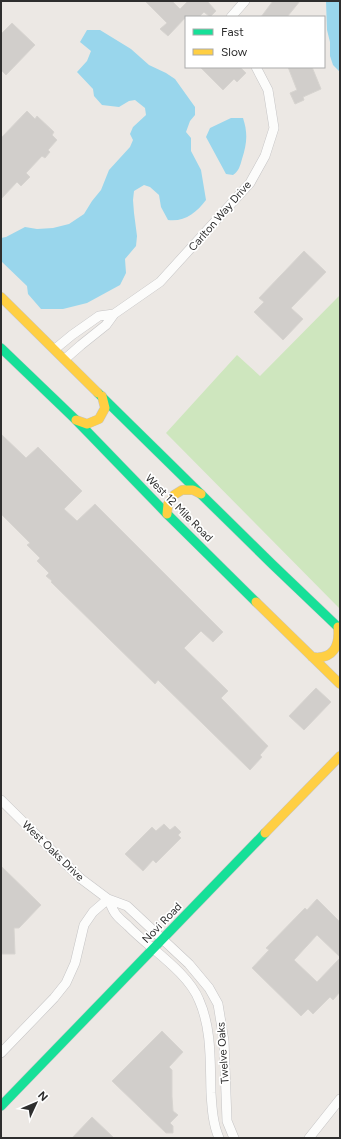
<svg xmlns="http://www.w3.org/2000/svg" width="341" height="1139" viewBox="0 0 341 1139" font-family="Figtree,sans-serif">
<rect width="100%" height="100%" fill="#ece8e4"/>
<path fill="#cee6be" d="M340,295V609L166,433L237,355L260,376Z"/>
<path fill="#99d6ec" d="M326,1H340V72L333,65L330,56V42L327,30Z
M87,30H100L131,49L149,65L166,73L175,79L195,107V115L190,121L186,132L191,138V151L201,170L206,200C196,213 185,222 168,220L161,207L159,195L150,187L144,185L134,191L133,200L134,213L137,236L136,246L125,259L126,273L120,285L87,303L63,309H41L28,294L27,286L1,261V238L6,237L25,227L37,229L53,228L69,224L84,214L92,201L101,190L109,170L130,147L133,140L130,134L133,127L146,115L145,108L135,100L129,101L119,107L102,105L94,96L93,89L77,72L87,61L91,51L80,42Z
M231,118H243C248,133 247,144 242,159C240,166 239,171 233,175L226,174L206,137L210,128Z"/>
<path fill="#d1cecb" stroke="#d7d4d0" d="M145,1H172L180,9L188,1H207L216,11L210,17L204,12L199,17H186L168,36L160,29L167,23Z
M273,1H300L287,17H261Z
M12,23L35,45L6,75L1,70V34Z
M200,67H240L246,73L237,82L234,79L223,90Z
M288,67H312L321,89L303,97L304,100L295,104L290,93L297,90Z
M27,111L35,119L37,116L54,132L52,135L57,140L48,150L50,152L45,158L42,156L26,173L30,177L21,186L17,182L1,199V138Z
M304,251L326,272L291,308L303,319L283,340L254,312L264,302L259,298Z
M1,434L26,458L38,447L82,491L64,509L77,521L95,504L223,632L213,642L201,631L184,648L228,691L221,698L268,746L260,755L262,757L250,770L158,680L155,684L51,582L52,581L46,576L49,573L37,561L40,558L27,545L30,543L1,514Z
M316,688L331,702L304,730L289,716Z
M164,824L170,830L175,826L181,832L178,835L181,838L156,863L153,860L143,871L125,854L152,827L156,831Z
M1,866L41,905L19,928H14L15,954H1Z
M317,899L340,922V957L317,935L294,960L317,982L340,958V992L333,1000L330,997L313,1014L308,1009L301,1016L252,968L269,950L266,948L305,908L307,910Z
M162,1031L183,1052L169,1067L172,1070V1097L173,1111L178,1115L170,1123L173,1126V1133H166L112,1081Z
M92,1117L114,1138H72Z"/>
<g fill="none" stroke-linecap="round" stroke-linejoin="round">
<defs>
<path id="street" d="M231,17L245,1
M114,314L160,282L250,183L265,156L274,128L268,90L256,67
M55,349L72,335L99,316L114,314L106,325L81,345L65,359
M1,800L80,878L108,899L127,906L189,964L209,988L218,1004L224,1041L227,1121L234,1138
M108,899C111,904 112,909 115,913C118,918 124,922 128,926C149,948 188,972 199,1000C212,1029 210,1063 211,1093C212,1109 213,1124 219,1138
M1,1053L54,998L66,983L75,963L84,925L93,912L108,899
M309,1138L340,1099"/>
<path id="fast" d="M1,348L76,420L167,514L256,602
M98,393L273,565L340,629
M1,1106L265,833"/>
<path id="slow" d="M1,297L98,393
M76,420L87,424L99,419L105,408L102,396
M167,514L168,504L174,495L182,490H193L201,494
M256,602L340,684
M312,657C333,660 340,646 338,627
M265,833L340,756"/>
</defs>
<use href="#street" stroke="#c5c4c5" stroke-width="10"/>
<use href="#fast" stroke="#c5c4c5" stroke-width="10"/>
<use href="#slow" stroke="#c5c4c5" stroke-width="10"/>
<use href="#street" stroke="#fcfcfb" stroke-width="9"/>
<use href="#fast" stroke="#16e098" stroke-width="9"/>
<use href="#slow" stroke="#ffcf43" stroke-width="9"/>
</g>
<g text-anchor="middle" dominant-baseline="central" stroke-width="3.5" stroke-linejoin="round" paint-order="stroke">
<g font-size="11" fill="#2e2e2e" stroke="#fff">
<text transform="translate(220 216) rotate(-49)">Carlton Way Drive</text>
<text transform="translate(179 508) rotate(45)">West 12 Mile Road</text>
<text transform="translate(53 851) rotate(44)">West Oaks Drive</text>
<text transform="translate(162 923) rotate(-46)">Novi Road</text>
<text transform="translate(223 1053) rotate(-94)">Twelve Oaks</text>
</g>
</g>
<rect width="341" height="1139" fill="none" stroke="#2e2e2e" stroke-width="4"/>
<rect x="185" y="16" width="140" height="52" fill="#ffffff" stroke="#ababab"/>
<rect x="193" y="29" width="20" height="6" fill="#16e098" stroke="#ababab"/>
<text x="221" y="36" font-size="12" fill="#2e2e2e">Fast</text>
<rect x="193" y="49" width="20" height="6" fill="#ffcf43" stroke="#ababab"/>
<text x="221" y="56" font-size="12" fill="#2e2e2e">Slow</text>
<g transform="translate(36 1103) rotate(46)" stroke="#ffffff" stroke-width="3" paint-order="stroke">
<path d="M0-3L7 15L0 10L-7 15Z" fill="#2e2e2e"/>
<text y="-6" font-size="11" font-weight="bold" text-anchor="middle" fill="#2e2e2e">N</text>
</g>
</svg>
